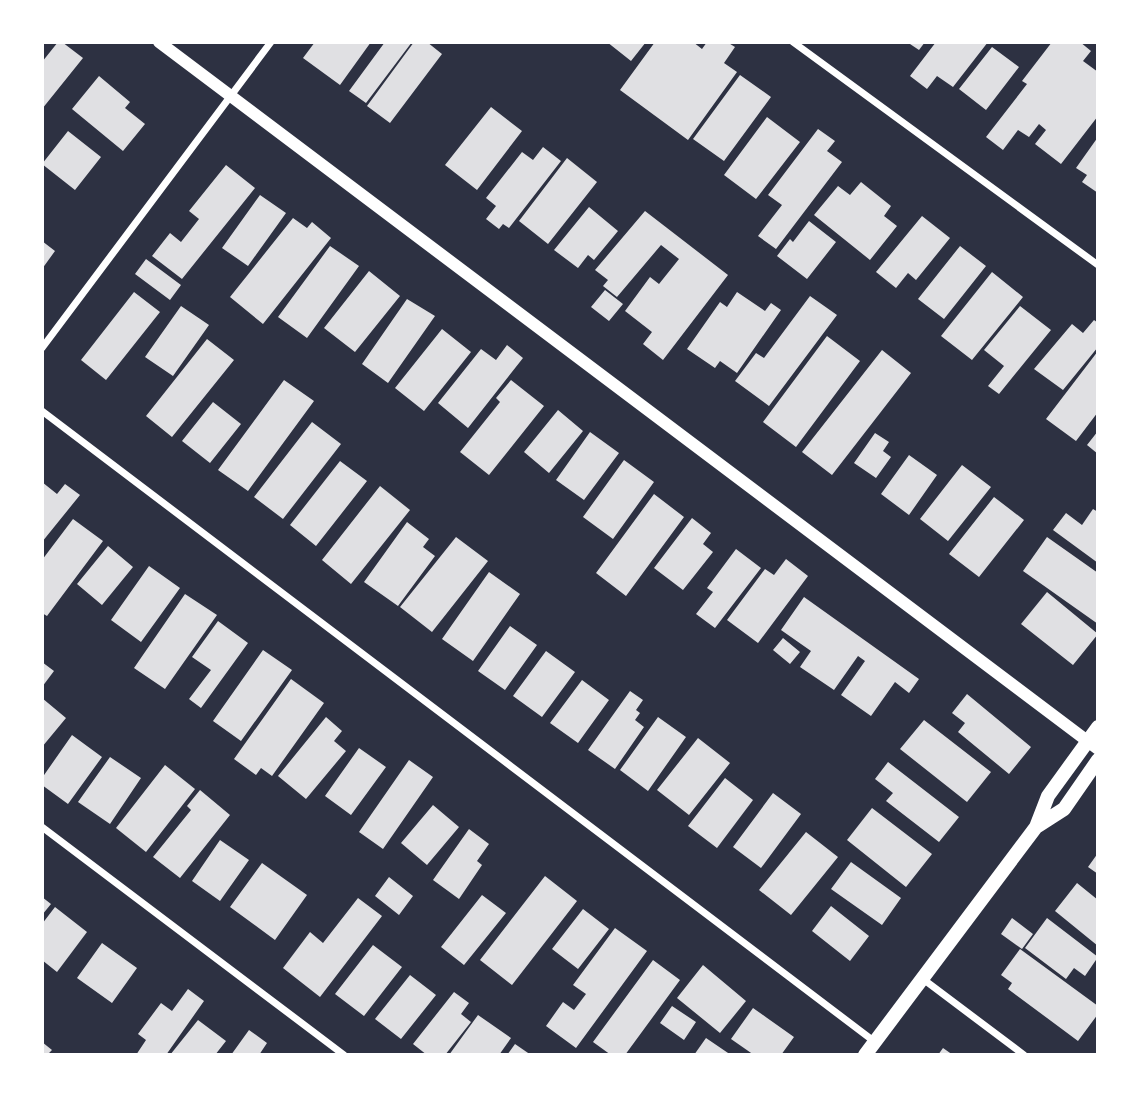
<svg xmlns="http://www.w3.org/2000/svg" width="1140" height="1097" viewBox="0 0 1140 1097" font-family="Inter,sans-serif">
<rect width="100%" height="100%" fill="#2d3142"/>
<path fill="#e0e0e3" d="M58,42H62L83,58L42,109V62Z
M315,42H371L340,85L303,58Z
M385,42H412L366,103L349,91Z
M414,42H427L442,54L390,123L367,106Z
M607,42H646L631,61Z
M655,42H693L702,49L707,42H727L735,47L724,63L737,72L688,140L620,90Z
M907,42H925L919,50Z
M936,42H988L953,87L937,76L927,89L910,76Z
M1052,42H1080L1091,51L1083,61L1098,72V116L1061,164L1035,144L1046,130L1039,124L1029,137L1018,130L1003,150L986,137L1027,84L1022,81Z
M992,47L1019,67L986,110L959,89Z
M740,75L771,97L724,161L693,139Z
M99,76L130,102L125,108L145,124L123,151L72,109Z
M491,107L522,131L477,190L445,165Z
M767,117L800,142L756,199L724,175Z
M818,129L835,141L827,151L842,162L776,249L758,236L782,205L768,195Z
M68,131L101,157L75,190L42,164Z
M1098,137V193L1082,182L1087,175L1076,168Z
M543,147L561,161L509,228L503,224L499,229L486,219L496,206L486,198L522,152L533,160Z
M567,158L597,182L548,244L519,221Z
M226,165L255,188L182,279L152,256L170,233L181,242L199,219L189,211Z
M861,182L891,206L884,216L897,226L870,260L814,215L838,186L850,195Z
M260,195L286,213L248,266L222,248Z
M589,207L618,231L594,260L588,255L578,268L554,250Z
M645,211L728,275L663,360L643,344L652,332L625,311L650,277L659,284L679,259L661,245L617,297L603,286L608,280L595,270Z
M922,216L950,238L916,280L908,273L896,288L876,272Z
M293,218L307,228L312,222L331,238L263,324L230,297Z
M809,221L836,242L807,279L777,256L790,239L793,242Z
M42,241L55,251L42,269Z
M330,246L359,266L307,338L278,317Z
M960,246L986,266L944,319L918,299Z
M146,259L181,285L170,300L135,274Z
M369,271L400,296L355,352L324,328Z
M992,272L1023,297L972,360L941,336Z
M605,290L623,304L609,321L591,307Z
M134,292L160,312L106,380L81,360Z
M737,292L765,311L771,303L781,310L737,373L720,361L715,368L687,349L720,302L727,307Z
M810,296L837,315L769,406L735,381L756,353L764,358Z
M407,299L435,316L388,383L362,364Z
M181,306L209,325L173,376L145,357Z
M1020,306L1051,330L999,394L988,386L1004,366L984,350Z
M1094,320L1098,323V347L1063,390L1034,369L1072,324L1083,333Z
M442,329L471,352L424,411L395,388Z
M827,336L860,361L796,447L763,422Z
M207,339L234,360L172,437L146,416Z
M507,345L523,358L468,428L438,403L481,349L496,360Z
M882,350L911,373L832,475L802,452Z
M1098,351V412L1076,441L1046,419Z
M284,380L314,401L248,491L218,470Z
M511,380L544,406L489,475L460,452L500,402L496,398Z
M213,402L241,424L210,463L182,441Z
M558,410L583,431L549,473L524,452Z
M312,422L341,444L283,519L254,497Z
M1098,431V454L1087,445Z
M590,432L619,453L584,500L556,480Z
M875,433L889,442L883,451L891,457L876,478L854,463Z
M909,455L937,475L909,515L881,494Z
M624,460L654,482L613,539L583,517Z
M340,461L367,481L316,546L290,525Z
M962,465L991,487L948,541L920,519Z
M42,482L57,494L65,484L80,495L42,542Z
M380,486L410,510L351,584L322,560Z
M654,494L684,517L626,596L596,573Z
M994,497L1024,520L979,577L949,554Z
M1093,509L1098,512V563L1053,530L1066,513L1082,525Z
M692,518L711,533L703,544L713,552L683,590L654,568Z
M73,519L103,541L47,616L42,613V560Z
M407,522L429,539L423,547L435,556L398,606L364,582Z
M456,537L488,561L432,632L400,607Z
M1047,537L1098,573V624L1023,571Z
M108,546L133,567L102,605L77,584Z
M736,549L761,568L715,628L696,614L713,592L707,588Z
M786,559L808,576L758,643L727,620L765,569L774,575Z
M149,566L180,588L141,642L111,620Z
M489,572L520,594L473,661L442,639Z
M1047,592L1098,634L1073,665L1021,624Z
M185,594L217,615L165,689L134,668Z
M804,597L919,679L909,693L895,682L871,716L841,695L865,661L858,656L834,690L800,667L811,651L781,630Z
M218,621L248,643L201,708L189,699L211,670L192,657Z
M510,626L537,645L505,690L478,671Z
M783,638L800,652L790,664L773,650Z
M263,650L292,670L241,741L213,721Z
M546,651L575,672L542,717L513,696Z
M42,662L54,671L42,687Z
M291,679L324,703L272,776L261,768L256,775L234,759Z
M582,680L609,700L578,743L550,723Z
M630,691L643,700L636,710L640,713L635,720L644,727L615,769L588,750Z
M967,694L1031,747L1009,774L958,732L965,723L952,713Z
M42,698L66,718L42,747Z
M326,717L342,731L334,741L346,751L306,799L278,776Z
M658,717L686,737L648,791L620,770Z
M924,720L991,772L967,802L900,749Z
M72,735L102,757L68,804L42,785V778Z
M698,738L730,763L689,815L657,790Z
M359,748L386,767L351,815L325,796Z
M110,757L141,778L110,824L78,802Z
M409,760L433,777L383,849L359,832Z
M888,762L959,817L939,842L886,801L893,793L875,779Z
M165,765L195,789L146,852L116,828Z
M725,778L753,800L717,848L688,826Z
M200,790L230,815L180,878L153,857L191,810L187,806Z
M773,793L801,814L761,868L733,847Z
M433,805L459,827L427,865L401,843Z
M872,808L932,854L906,887L847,840Z
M469,829L489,844L477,861L482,865L459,899L433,880Z
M806,832L838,857L791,915L759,890Z
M220,840L249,860L220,901L192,881Z
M1098,853V874L1088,867Z
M851,862L901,898L882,925L831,889Z
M262,863L307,895L275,940L230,907Z
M545,876L577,901L512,985L480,960Z
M389,877L413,896L399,915L375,896Z
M1077,883L1098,900V946L1055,911Z
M482,895L506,913L464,965L441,947Z
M42,897L51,904L42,915Z
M358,898L382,916L320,997L283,968L310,932L323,943Z
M831,906L869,936L850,961L812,931Z
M55,907L87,932L57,972L42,960V924Z
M583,909L609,929L578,969L552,949Z
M1012,918L1033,934L1022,949L1001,934Z
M1047,918L1098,957L1085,976L1074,968L1066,979L1025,948Z
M615,928L647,951L576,1048L546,1026L563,1002L574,1010L586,994L573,985Z
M102,943L137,968L112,1003L77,978Z
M373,945L402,967L364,1016L335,994Z
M1020,949L1098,1006V1014L1078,1041L1008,989L1012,983L1001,975Z
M653,960L680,980L625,1055H611L593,1042Z
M703,965L746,1001L720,1033L677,998Z
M410,975L436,995L401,1039L375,1019Z
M188,989L204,1001L166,1055H136L146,1040L138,1034L161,1003L172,1011Z
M454,992L469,1003L461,1014L471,1022L445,1055H427L413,1044Z
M672,1006L696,1022L684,1040L660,1023Z
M753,1008L794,1037L781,1055H754L731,1039Z
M478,1015L511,1038L499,1055H449Z
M198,1020L226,1041L215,1055H170Z
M249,1030L267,1043L259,1055H231Z
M706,1038L731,1055H694Z
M42,1042L52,1050L47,1055H42Z
M515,1044L531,1055H507Z
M943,1048L953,1055H938Z"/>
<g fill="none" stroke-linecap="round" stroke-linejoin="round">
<path stroke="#fff" stroke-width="7" d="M793,42L1098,265
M42,348L271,42
M42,411L875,1042
M42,827L344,1055
M923,979L1024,1055"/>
<path stroke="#fff" stroke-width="12" d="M159,42L1098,749"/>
<path stroke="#fff" stroke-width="14" d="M1036,827L1064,809L1098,760
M865,1055L1036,827L1048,796L1098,727"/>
</g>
<rect width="1140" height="1097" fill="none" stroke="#ffffff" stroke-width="88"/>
</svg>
